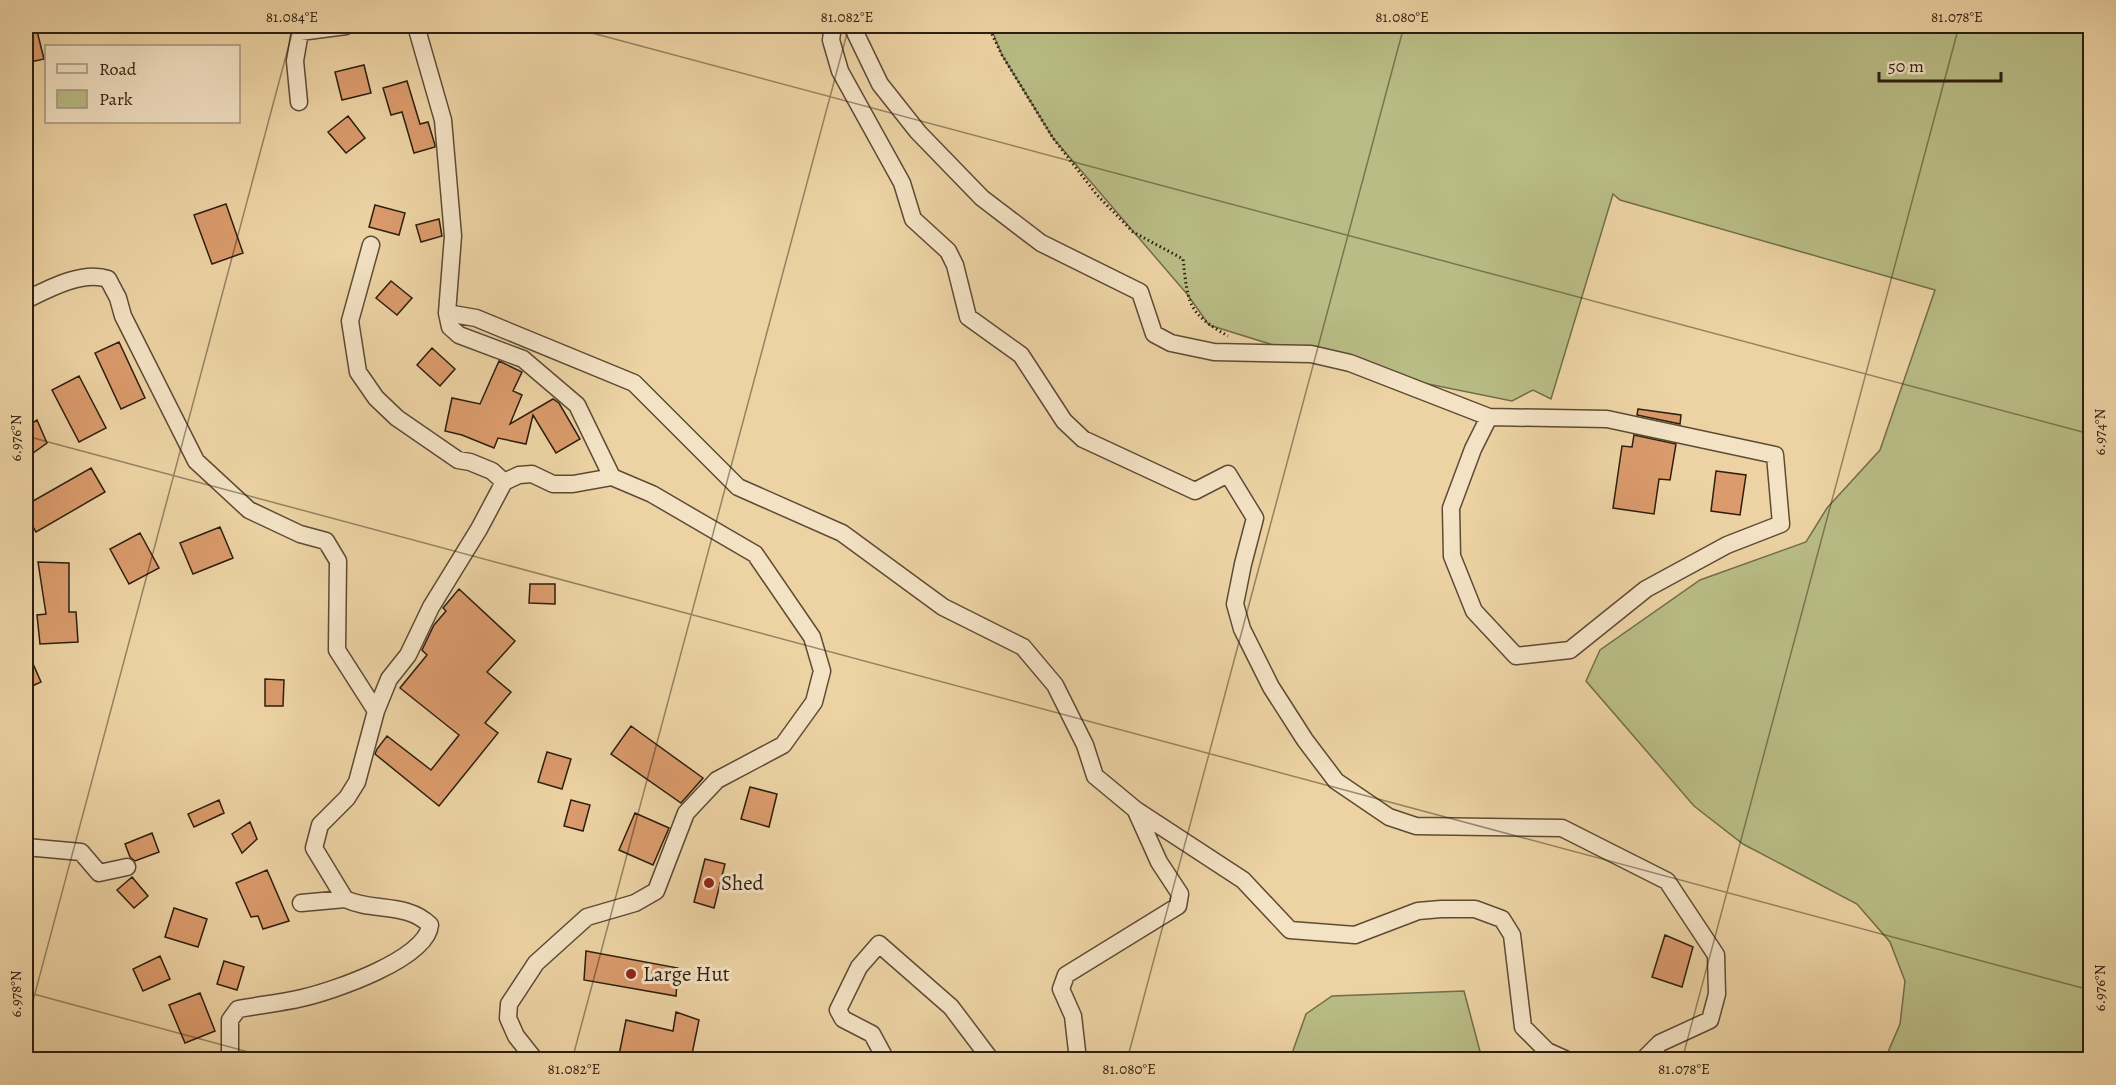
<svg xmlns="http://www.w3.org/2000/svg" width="2116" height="1085" viewBox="0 0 2116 1085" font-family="Alegreya,serif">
<rect width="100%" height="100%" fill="#edd3a4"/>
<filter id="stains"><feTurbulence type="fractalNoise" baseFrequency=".00333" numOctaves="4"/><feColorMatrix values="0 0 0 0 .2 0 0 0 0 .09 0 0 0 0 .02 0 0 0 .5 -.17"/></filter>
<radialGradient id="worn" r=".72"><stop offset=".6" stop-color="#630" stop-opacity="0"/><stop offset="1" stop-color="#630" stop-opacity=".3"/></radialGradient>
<path fill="#b9bc85" stroke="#736d4a" stroke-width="1.5" d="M990,26H2090V1059H1885L1900,1024L1905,981L1890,942L1857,904L1743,844L1694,806L1586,681L1600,650L1700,580L1806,542L1827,508L1880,450L1935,290L1620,200L1613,194L1551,399L1533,390L1512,401L1344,367L1209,325L1187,294L1053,138L1002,55Z
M1464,991L1482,1059H1290L1306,1014L1332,996Z"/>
<path fill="#db9b6c" stroke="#2d1e10" stroke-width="1.5" d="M37,31L44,59L26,63V34Z
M364,65L371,93L342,100L335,72Z
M407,81L420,124L428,122L435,145V147L414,153L402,112L391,115L383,88Z
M348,116L365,138L346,153L328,132Z
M226,204L243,253L212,264L194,215Z
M375,205L405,213L399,235L369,227Z
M439,219L442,236L421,242L416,225Z
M391,281L412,298L397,315L376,298Z
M119,342L145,398L121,409L95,353Z
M432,348L455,369L440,386L417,365Z
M499,361L522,372L513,391L522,395L510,424L553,399L559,403L580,439L556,453L533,415L526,444L498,438L494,448L462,435L445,431L452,398L480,404Z
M79,376L106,428L79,442L52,390Z
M1638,409L1681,415L1680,424L1637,415Z
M37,420L47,443L26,458V428Z
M1634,435L1676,444L1670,480L1659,479L1654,514L1613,508L1622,446L1632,447Z
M91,468L105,492L36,532L26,514V505Z
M1716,471L1746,475L1740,515L1711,511Z
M220,527L233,558L193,574L180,543Z
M140,533L159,568L129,584L110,549Z
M38,562L69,563V612H76L78,642L40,644L37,615L46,614Z
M530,584H555V604L529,603Z
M459,589L515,641L487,672L511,692L485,723L498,733L439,806L375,754L377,749L387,736L431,770L459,735L400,688L427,655L422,650L434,625L446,611L443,608Z
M26,648L41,682L26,689Z
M265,679L284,680L283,706H265Z
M631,726L703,778L681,803L611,754Z
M547,752L571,759L562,789L538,782Z
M750,787L777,794L769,827L741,819Z
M219,800L224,813L194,827L188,814Z
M571,800L590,805L583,831L564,826Z
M635,813L669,828L653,865L619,850Z
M250,822L257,839L242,853L232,834Z
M152,833L159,852L135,861L130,857L125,844Z
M705,859L725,864L714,908L694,902Z
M267,870L289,921L263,929L258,916L251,917L236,883Z
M132,877L148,896L134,908L117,890Z
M174,908L207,919L198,947L165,937Z
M1665,935L1693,947L1682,987L1652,977Z
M586,951L678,968L676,996L584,980Z
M160,956L170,979L143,991L133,969Z
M224,961L244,967L237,990L217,984Z
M200,993L215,1031L185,1043L169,1005Z
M676,1012L699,1020L691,1059H638L619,1055L626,1020L673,1031Z"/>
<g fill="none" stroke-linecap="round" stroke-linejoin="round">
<defs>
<path id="minor" d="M416,26L443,120L453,236L447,313L450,327L459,335L523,359L577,405L612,477L652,494L755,554L812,637L822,671L814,702L783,745L717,780L686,813L656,891L635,903L587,917L536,963L509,1004L508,1018L516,1036L535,1060
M833,26L831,40L840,71L902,183L913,219L948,251L955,265L968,317L1021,355L1064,421L1083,439L1195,491L1228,474L1255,518L1243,564L1235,604L1242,629L1271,687L1305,740L1336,781L1389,817L1416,826L1562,828L1667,881L1716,955L1717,994L1710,1020L1660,1043L1643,1060
M852,26L880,84L918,132L982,198L1041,243L1140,292L1154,334L1171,343L1214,352L1311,354L1350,363L1489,417L1607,419L1775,455L1781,524L1727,545L1646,589L1570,650L1516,656L1474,611L1452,556L1451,508L1473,449L1489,417
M299,102L295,61L300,32L346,26
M371,245L350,321L358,372L376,398L397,418L458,460L470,462L492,471L504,482
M26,300C48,289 83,270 108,279L118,298L123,316L196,461L249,510L300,534L326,541L338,561L337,650L376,711L357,782L347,798L320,825L314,848L345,899L301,903
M447,313L476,318L634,383L738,487L842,533L943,607L1023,647L1055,685L1085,745L1095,776L1136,810L1243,880L1290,930L1355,935L1418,911L1441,909H1475L1502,919L1512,935L1523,1027L1547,1051L1567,1060
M376,711L389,679L408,655L431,607L479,529L504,482L519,475L532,474L553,484H573L612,477
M26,847L81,852L99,873L127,867
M230,1060V1020L238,1009C260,1005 281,1003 302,998C333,991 427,959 430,925C407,902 373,912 345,899
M886,1060L872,1034L843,1019L838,1010L859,967L879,944L951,1007L991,1060
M1078,1060L1073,1016L1061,989L1066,975L1178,906L1180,894L1159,862L1136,811"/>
</defs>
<use href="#minor" stroke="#5d4b35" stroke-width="19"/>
<path stroke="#2d1e10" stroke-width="3" stroke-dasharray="1.5 3" stroke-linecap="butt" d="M988,26L1002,55L1053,138L1097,195L1133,232L1183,259C1188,303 1187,313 1228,336"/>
<use href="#minor" stroke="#f3e2c4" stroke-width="16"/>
</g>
<path fill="none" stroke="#2d1e10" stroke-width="1.5" stroke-opacity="0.45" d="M566,26L2090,434M26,436L2090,990M26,992L278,1060M26,1027L294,26M572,1060L849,26M1127,1060L1404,26M1682,1060L1959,26"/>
<g fill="#8f2418" stroke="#f3e2c4" stroke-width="2">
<circle cx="709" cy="883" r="6"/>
<circle cx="631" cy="974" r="6"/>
</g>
<g text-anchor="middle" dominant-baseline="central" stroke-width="6" stroke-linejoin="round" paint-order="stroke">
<g font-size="21" fill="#2d1e10" stroke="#f3e2c4" text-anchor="start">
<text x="721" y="883">Shed</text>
<text x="643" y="974">Large Hut</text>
</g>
</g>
<rect width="2116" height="1085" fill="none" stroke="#edd3a4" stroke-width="66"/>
<rect x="45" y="45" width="195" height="78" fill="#f3e2c4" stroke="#a4947c" stroke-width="1.5"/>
<rect x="57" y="64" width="30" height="9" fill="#f3e2c4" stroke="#a4947c" stroke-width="1.5"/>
<text x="99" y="75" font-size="18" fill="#2d1e10">Road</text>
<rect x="57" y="90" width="30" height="18" fill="#b9bc85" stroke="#a4947c" stroke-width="1.5"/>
<text x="99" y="105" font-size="18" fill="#2d1e10">Park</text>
<path d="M1879 72v9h122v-9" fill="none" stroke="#2d1e10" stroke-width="3"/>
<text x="1888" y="72" font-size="18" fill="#2d1e10" stroke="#f3e2c4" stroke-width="4.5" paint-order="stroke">50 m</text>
<rect x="33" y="33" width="2050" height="1019" fill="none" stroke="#2d1e10" stroke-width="2"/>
<g font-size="15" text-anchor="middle" fill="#2d1e10">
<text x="292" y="22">81.084°E</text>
<text x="847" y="22">81.082°E</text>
<text x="1402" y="22">81.080°E</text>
<text x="1957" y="22">81.078°E</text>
<text transform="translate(2100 432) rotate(-90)" y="5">6.974°N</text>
<text transform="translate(16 438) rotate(-90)" y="5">6.976°N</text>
<text transform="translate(2100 988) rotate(-90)" y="5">6.976°N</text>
<text transform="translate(16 994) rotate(-90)" y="5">6.978°N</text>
<text x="574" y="1074">81.082°E</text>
<text x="1129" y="1074">81.080°E</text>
<text x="1684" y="1074">81.078°E</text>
</g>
<rect width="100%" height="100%" filter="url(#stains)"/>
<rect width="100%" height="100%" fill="url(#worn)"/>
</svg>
